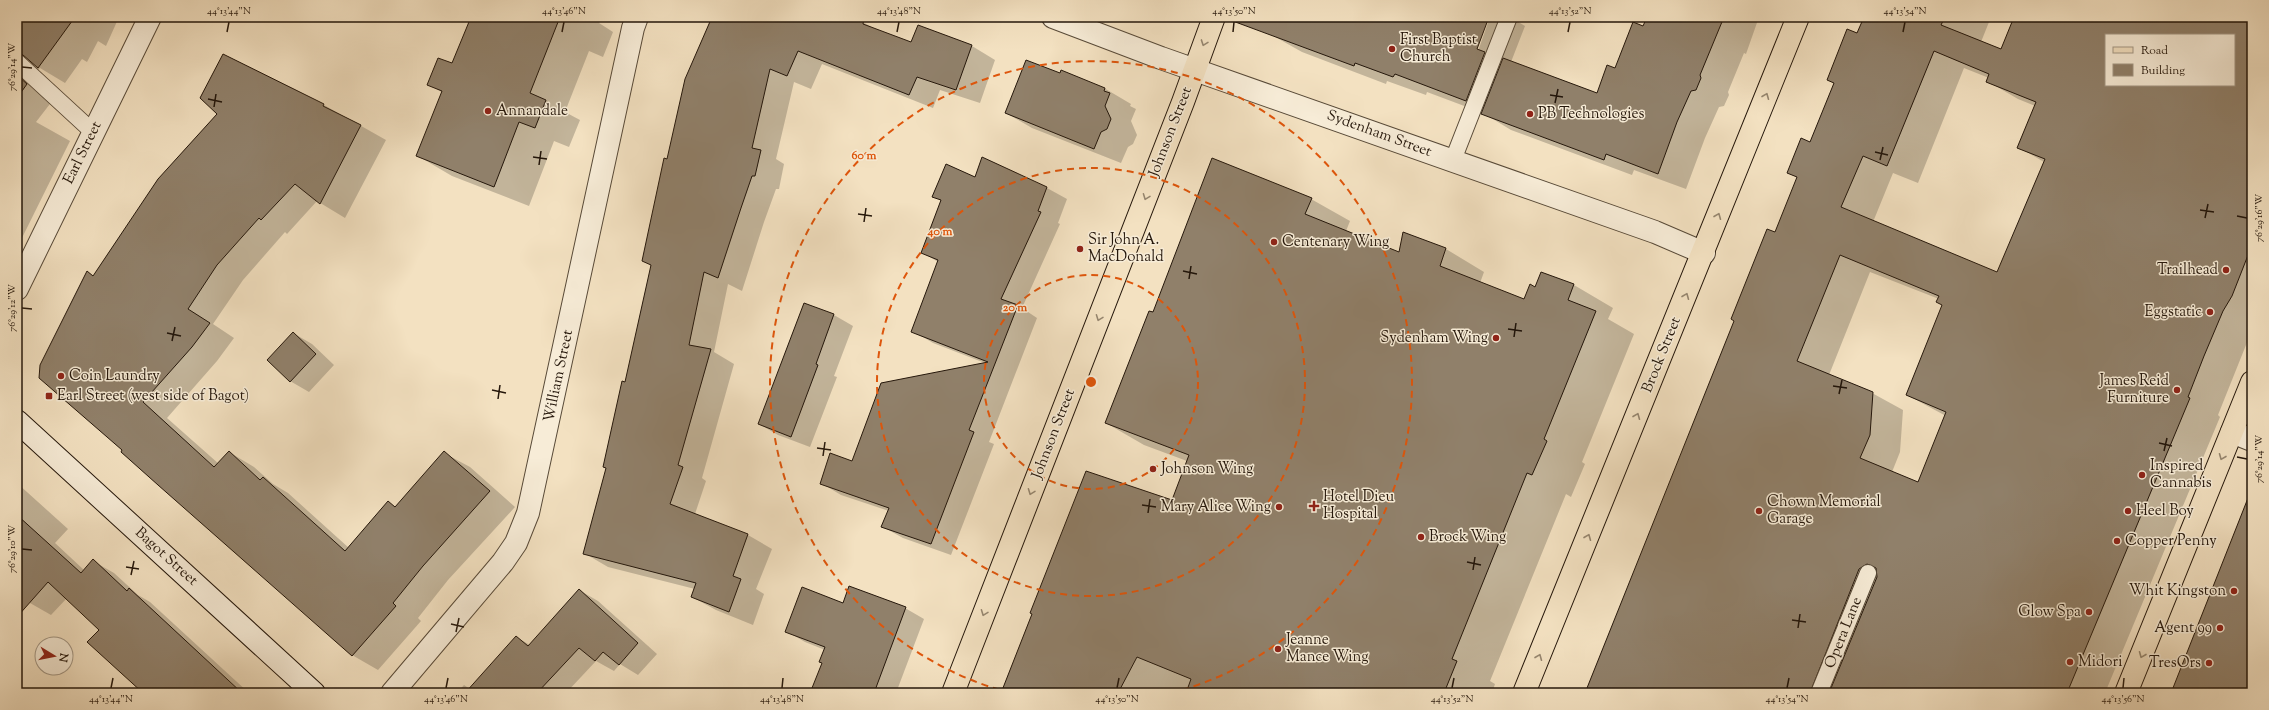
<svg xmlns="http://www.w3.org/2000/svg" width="2269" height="710" viewBox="0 0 2269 710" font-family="'Sorts Mill Goudy',serif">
<rect width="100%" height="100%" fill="#f3e1c1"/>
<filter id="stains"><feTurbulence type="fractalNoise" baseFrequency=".005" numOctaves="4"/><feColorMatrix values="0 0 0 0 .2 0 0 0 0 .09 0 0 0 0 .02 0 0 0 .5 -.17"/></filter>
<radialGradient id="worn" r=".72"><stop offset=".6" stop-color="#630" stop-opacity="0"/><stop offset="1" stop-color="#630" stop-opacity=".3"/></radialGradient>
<path fill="#0003" fill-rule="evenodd" d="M17,17H119L106,46L98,41L87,62L82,59L65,83L40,68L34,75L53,100L36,122L70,141L17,248Z
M472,17H601L599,23L613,32L603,57L589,51L565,112L580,120L569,147L554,141L529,206L452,176L418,156L443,93L428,84L453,64Z
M713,17H853L883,33L912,44L918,26L972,46L995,60L980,103L940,90L933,108L822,64L811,89L794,82L776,159L784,164L779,189H776L764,222L742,291L728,284L714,352L734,364L702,478L706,481L695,514L748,535L772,549L756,589L764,594L753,625L716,610L692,597L695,589L608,567L584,553L607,468L652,266L643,261L668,160Z
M1277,17H1488L1475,53L1477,54L1490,17H1510L1525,26L1511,62L1597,94L1644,27L1648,17H1759L1746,54L1744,53L1728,92L1729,95L1724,106L1719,107L1705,138L1686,189L1634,170L1632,175L1511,130L1483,113L1427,92L1426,95L1387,81L1386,84L1302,52L1270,34Z
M1865,17H1991L1981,42L2002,50L2015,17H2252V330L2218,415L2220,417L2105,693H1586L1798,178L1788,173L1811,144ZM2106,35H2234V85H2106ZM1964,68L1989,78L1987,81L2018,99L2035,106L2018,147L2044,162L1997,274L1873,222L1893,173L1918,183ZM1870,272L1939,299L1943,305L1907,395L1946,416L1919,483L1892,472L1900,452L1903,410L1872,393L1829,375Z
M223,55L324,105L386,140L345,218L317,201L287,234L285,232L243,280L213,324L234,338L217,361L167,418L219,464L229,452L254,467L273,484L288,493L349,548L388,503L396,507L444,453L470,467L515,507L448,580L418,618L421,621L378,670L352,655L122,452L88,272L94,276L219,113Z
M1060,75L1104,88L1131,104L1130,106L1136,109L1131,121L1137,135L1133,144L1128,147L1121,163L1032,128L1006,113Z
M983,158L1047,188L1067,199L1058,223L1060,224L1022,308L1037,318L989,442L994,444L951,555L903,538L883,527L889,511L841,495L821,483L853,462L985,363L933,343L913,331L938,262L922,252L941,201L934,196L975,178Z
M1311,199L1350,221L1346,231L1400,253L1404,233L1446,249L1484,272L1480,283L1524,301L1536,288L1542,273L1574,285L1613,308L1608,319L1634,334L1582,462L1585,464L1571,497L1566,494L1490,681L1495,684L1492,693H1001L1087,472L1173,502L1187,461L1144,445L1106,423L1153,313Z
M804,304L834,315L853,326L834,376L837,377L810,447L778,435L759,424Z
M293,333L312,344L334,365L309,392L290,381Z
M17,483L68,529L55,543L84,570L93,561L114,573L138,595L150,602L249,693H144L101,630L67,598L51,615L30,603L17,591Z
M579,590L598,601L657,654L638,675L620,664L614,671L596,661L566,693H457L464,685L470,689L516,637L530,645Z
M844,604L905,608L924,619L896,693H811L823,663L825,650L805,642L786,631Z"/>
<path fill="#90806a" stroke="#25170b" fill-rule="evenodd" d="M17,17H75L38,68L23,55L17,53Z
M471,17H560L530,93L546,100L535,128L519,122L494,187L416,156L442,91L427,85L438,58L452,63Z
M712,17H864L863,24L911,42L918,25L972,45L956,90L917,77L909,95L798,51L787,76L770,69L752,148L761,150L755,176H752L741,208L718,278L704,272L689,345L711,349L678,465L683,467L670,504L748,534L733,576L741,579L729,612L691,597L696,583L583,554L606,468L603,467L622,381L625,382L651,265L642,261L664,158L667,159L685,79Z
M1231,17H1489L1477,49L1485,52L1466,101L1395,74L1393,77L1355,63L1354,66L1230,20Z
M1647,17H1724L1700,75L1701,78L1696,90L1691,91L1677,122L1658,174L1606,154L1604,160L1481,114L1503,58L1597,93L1607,65L1615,68L1633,22L1643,26Z
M1864,17H1945L1941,25L2001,49L2014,17H2252V245L2232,296L2223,311L2204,356L2188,397L2190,398L2067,693H1829L1877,577L1876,568L1867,564L1859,569L1810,693H1585L1734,321L1731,319L1767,229L1775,232L1797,177L1787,173L1801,138L1810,142L1834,83L1827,80L1847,29L1857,33ZM2106,35H2234V85H2106ZM1934,51L1989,74L1986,82L2036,102L2017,148L2045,159L1997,272L1841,207L1863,156L1887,166ZM1840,255L1939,296L1936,302L1942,305L1906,395L1946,412L1918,482L1860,458L1870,435L1873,392L1797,361Z
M223,54L324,104L323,106L361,125L320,204L295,184L261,220L259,218L217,265L188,309L210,323L192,347L143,402L214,467L229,451L260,480L263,477L345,551L388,501L395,507L444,451L490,491L423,566L393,603L396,606L352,656L158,485L121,452L122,450L39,378L40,365L87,271L93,276L158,179L217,114L200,98Z
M1026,60L1060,73L1061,70L1105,88L1104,91L1110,93L1105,106L1111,119L1107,129L1101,132L1094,149L1005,113Z
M17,75L27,84L17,98Z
M982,157L1047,187L1038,211L1041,212L1001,299L1018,305L969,430L974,432L931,544L881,527L889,508L820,484L830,453L852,461L881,383L988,362L911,332L938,260L921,253L941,200L932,197L946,164L975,177Z
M1212,158L1312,198L1305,214L1399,252L1403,232L1446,248L1440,266L1524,299L1530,284L1535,287L1541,272L1574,284L1568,300L1596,311L1544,439L1547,441L1532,475L1527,473L1452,659L1457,661L1444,693H1186L1191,679L1137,657L1118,693H1001L1032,614L1030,613L1086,471L1172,500L1189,455L1105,423L1149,311L1153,312Z
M804,303L834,314L816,364L818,365L791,437L758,424Z
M293,332L316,354L290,382L267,360Z
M2250,493H2252V693H2171Z
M17,515L81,573L93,559L127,591L129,588L242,693H143L87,642L99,630L48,582L17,617Z
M849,586L906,607L874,693H810L822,663L819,662L825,647L785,632L802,587L843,603Z
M579,589L638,643L619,665L603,652L595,661L579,648L537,693H465L516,636L528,646Z"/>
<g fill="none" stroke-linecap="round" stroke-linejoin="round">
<defs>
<path id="lane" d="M17,62L93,132
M1453,160L1509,17
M1819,693L1868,573"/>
<path id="street" d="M1053,17L1161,58L1655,232L1704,253
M17,289L150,17
M2232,432L2252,440
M392,693L503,562L516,543L528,513L633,28L637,17"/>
<path id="secondary" d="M17,421L314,693"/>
<path id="primary" d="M953,693L1183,102L1214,17
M1524,693L1798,17
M2126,693L2252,382"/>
</defs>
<use href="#lane" stroke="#584a38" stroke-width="18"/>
<use href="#street" stroke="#584a38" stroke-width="24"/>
<use href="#secondary" stroke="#25170b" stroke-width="24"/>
<use href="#primary" stroke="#25170b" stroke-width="24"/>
<use href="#lane" stroke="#f7ecd7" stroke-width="16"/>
<use href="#street" stroke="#f7ecd7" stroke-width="22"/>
<use href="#secondary" stroke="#f7ecd7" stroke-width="22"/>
<use href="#primary" stroke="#f3e1c1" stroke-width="22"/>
</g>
<defs><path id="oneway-chevron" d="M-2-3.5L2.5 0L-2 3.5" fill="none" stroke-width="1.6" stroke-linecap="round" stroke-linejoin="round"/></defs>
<g stroke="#96866f">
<use href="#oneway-chevron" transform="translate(1204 43) rotate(110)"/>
<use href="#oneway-chevron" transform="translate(1766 96) rotate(-68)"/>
<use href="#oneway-chevron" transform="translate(1146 197) rotate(111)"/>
<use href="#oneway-chevron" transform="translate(1718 216) rotate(-68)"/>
<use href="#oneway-chevron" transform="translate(1686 296) rotate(-68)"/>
<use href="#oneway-chevron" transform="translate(1099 318) rotate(111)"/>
<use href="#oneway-chevron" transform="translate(1637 416) rotate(-68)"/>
<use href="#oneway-chevron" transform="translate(2222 457) rotate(112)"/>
<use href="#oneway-chevron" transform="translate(1031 492) rotate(111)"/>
<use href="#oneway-chevron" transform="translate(1588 537) rotate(-68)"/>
<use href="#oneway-chevron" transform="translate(984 613) rotate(111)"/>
<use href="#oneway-chevron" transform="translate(2142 655) rotate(112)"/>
<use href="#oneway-chevron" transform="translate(1539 657) rotate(-68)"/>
</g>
<path fill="none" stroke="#25170b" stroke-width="1.5" d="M227,32L229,22M562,32L564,22M897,32L899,22M1233,32L1234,22M1568,32L1570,22M1903,32L1905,22M22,67L32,68M1550,95L1563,97M208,99L222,102M1555,103L1558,89M214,107L216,94M1875,152L1888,155M533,157L547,159M1880,160L1883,147M539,165L541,151M2200,210L2214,212M858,214L872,216M2237,216L2247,218M2205,218L2208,204M864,222L866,208M1183,271L1197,274M1189,279L1191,266M22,308L32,309M1508,329L1522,331M167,333L181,336M1514,337L1516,323M172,341L175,327M1833,386L1847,388M492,390L506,393M1839,394L1842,380M498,399L500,385M2159,443L2172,446M817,448L831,450M2164,451L2167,438M823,456L825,442M2237,457L2247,459M1142,505L1156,507M1148,513L1150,499M22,549L32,550M1467,562L1481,565M126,567L139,569M1473,570L1475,557M131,575L134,561M1792,620L1806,622M451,624L464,627M1798,628L1800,614M456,632L459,618M111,688L113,678M446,688L448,678M782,688L783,678M1117,688L1119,678M1452,688L1454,678M1787,688L1789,678M2123,688L2124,678"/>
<g fill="none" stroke="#de560c" stroke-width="2" stroke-dasharray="7 5">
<circle cx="1091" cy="382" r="107"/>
<circle cx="1091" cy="382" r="214"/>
<path d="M1011 693A321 321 0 1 1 1171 693"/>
</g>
<g fill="#8f2418" stroke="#f7ecd7" stroke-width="1.5">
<circle cx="1392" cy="49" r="4"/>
<circle cx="488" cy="111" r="4"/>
<circle cx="1530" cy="114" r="4"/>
<circle cx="1274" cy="242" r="4"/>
<circle cx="1080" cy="249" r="4"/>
<circle cx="2226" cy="270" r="4"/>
<circle cx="2210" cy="312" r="4"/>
<circle cx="1496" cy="338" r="4"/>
<circle cx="61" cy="376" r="4"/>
<circle cx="2177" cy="390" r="4"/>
<rect x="45" y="392" width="8" height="8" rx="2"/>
<circle cx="1153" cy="469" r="4"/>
<circle cx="2142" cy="475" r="4"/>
<path d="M1312 500h4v4h4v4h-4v4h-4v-4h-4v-4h4z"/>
<circle cx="1279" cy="507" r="4"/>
<circle cx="1759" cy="511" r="4"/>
<circle cx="2128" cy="511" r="4"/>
<circle cx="1421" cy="537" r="4"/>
<circle cx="2117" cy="541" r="4"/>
<circle cx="2234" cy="591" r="4"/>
<circle cx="2089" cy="612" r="4"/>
<circle cx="2220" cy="628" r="4"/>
<circle cx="1278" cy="649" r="4"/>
<circle cx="2070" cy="662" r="4"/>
<circle cx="2209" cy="663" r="4"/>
</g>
<g text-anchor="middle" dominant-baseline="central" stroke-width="3" stroke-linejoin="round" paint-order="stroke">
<g font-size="15" fill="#25170b" stroke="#f7ecd7" text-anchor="start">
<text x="1400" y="40">First Baptist<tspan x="1400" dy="17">Church</tspan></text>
<text x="496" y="111">Annandale</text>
<text x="1538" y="114">PB Technologies</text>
<text x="1088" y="240">Sir John A.<tspan x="1088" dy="17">MacDonald</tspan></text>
<text x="1282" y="242">Centenary Wing</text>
<text x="2218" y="270" text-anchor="end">Trailhead</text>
<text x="2202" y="312" text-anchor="end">Eggstatic</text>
<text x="1488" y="338" text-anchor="end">Sydenham Wing</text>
<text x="69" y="376">Coin Laundry</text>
<text x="2169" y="381" text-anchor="end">James Reid<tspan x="2169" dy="17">Furniture</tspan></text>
<text x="57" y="396">Earl Street (west side of Bagot)</text>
<text x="2150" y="466">Inspired<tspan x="2150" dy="17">Cannabis</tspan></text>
<text x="1161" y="469">Johnson Wing</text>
<text x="1323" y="497">Hotel Dieu<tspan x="1323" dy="17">Hospital</tspan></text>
<text x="1767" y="502">Chown Memorial<tspan x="1767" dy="17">Garage</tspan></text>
<text x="1271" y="507" text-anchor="end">Mary Alice Wing</text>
<text x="2136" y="511">Heel Boy</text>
<text x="1429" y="537">Brock Wing</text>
<text x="2125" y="541">Copper Penny</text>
<text x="2226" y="591" text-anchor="end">Whit Kingston</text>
<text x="2081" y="612" text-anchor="end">Glow Spa</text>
<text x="2212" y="628" text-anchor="end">Agent 99</text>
<text x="1286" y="640">Jeanne<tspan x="1286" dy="17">Mance Wing</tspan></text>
<text x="2078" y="662">Midori</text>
<text x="2201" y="663" text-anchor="end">TresOrs</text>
</g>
<g font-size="15" fill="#25170b" stroke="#f7ecd7">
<text transform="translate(1171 132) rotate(-69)">Johnson Street</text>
<text transform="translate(1379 134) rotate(20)">Sydenham Street</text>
<text transform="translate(83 153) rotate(-64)">Earl Street</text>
<text transform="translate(1662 355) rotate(-68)">Brock Street</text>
<text transform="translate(559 376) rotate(-78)">William Street</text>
<text transform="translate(1054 434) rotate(-69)">Johnson Street</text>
<text transform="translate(166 557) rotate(42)">Bagot Street</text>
<text transform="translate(1844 633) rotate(-68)">Opera Lane</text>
</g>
</g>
<circle cx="1091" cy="382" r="6" fill="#de560c" stroke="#f7ecd7" stroke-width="2"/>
<g font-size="12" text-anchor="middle" font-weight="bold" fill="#de560c" stroke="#f7ecd7" stroke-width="3" stroke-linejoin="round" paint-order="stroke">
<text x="864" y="159">60 m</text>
<text x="940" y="235">40 m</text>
<text x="1015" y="311">20 m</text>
</g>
<rect width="2269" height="710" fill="none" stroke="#f3e1c1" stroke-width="44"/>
<rect x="2105" y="34" width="130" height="52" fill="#f7ecd7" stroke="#a39785"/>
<rect x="2113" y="47" width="20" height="6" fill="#f3e1c1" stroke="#a39785"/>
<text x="2141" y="54" font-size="12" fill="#25170b">Road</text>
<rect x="2113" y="64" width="20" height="12" fill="#90806a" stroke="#a39785"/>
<text x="2141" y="74" font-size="12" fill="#25170b">Building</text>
<g transform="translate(54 656) rotate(100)"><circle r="19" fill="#f7ecd7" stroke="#a39785"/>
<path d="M0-3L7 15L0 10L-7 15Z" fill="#8f2418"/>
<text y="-6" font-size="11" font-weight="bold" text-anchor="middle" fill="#25170b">N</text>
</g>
<rect x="22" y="22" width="2225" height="666" fill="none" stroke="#25170b" stroke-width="1.5"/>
<g font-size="10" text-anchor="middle" fill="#25170b">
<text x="229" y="14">44°13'44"N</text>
<text x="564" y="14">44°13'46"N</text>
<text x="899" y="14">44°13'48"N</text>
<text x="1234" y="14">44°13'50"N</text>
<text x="1570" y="14">44°13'52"N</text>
<text x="1905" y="14">44°13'54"N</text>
<text transform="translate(11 67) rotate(-90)" y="4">76°29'14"W</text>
<text transform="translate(2258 218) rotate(-90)" y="4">76°29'16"W</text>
<text transform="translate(11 308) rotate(-90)" y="4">76°29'12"W</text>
<text transform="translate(2258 459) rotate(-90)" y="4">76°29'14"W</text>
<text transform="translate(11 549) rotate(-90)" y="4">76°29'10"W</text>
<text x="111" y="702">44°13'44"N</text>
<text x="446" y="702">44°13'46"N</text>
<text x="782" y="702">44°13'48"N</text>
<text x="1117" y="702">44°13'50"N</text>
<text x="1452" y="702">44°13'52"N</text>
<text x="1787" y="702">44°13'54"N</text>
<text x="2123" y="702">44°13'56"N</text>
</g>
<rect width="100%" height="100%" filter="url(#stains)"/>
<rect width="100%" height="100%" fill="url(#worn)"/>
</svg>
